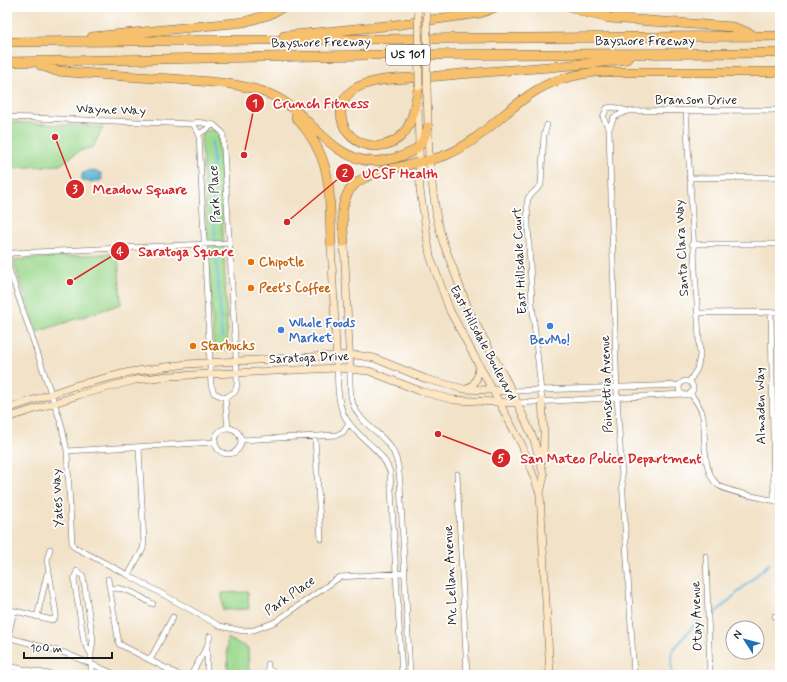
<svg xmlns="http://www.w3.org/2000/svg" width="787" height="682" viewBox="0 0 787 682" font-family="Mynerve,sans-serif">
<rect width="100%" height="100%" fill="#fff"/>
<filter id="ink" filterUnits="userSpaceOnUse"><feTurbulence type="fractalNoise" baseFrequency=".025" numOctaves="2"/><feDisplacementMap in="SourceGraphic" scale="8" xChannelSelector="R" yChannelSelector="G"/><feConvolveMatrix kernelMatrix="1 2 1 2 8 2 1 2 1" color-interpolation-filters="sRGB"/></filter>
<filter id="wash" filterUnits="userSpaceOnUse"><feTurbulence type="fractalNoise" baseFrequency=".012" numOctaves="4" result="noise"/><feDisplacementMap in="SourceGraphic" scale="16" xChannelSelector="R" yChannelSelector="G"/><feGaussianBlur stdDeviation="0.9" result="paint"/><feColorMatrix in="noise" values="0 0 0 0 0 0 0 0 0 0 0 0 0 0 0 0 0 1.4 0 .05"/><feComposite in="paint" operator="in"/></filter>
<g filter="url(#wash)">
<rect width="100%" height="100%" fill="#f2e2c7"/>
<path fill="#9ad78b" stroke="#5b7a54" d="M11,122L103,127L93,147L79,151L60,165L13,168Z
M210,130H215L219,138L228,350L214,351L201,137L205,131Z
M118,253L121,304L37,332L13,260Z
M248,592L249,609L223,610L222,593Z
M227,638L248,648L249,675H228Z"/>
<path fill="#5eb7db" stroke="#3d6a7c" d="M89,170L101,173L102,180L91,182L82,181V174Z"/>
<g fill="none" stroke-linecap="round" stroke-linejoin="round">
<path stroke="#5eb7db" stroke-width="2" d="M212,142L213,164L211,175L222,338
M713,615L770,563
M672,675L671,655L673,650L696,623L700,621"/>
</g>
</g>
<g filter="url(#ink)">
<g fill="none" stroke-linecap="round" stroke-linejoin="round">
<defs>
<path id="minor" d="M686,111L700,356L697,369L689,382
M7,117L193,124L197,122L214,125
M193,124L199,134L211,385L214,393L225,398L235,392L237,385V374L223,133L214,125
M609,129L603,117L607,108L613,107L627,111
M199,134L213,125
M689,178L780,177
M692,244H780
M7,255L13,253L229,243
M7,263L61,423L67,451L72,543L74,547L128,575L143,549L144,543L139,448
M771,312L774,500
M698,313L780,312
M337,368C338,384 337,402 345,417C358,440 380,445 390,472L402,675
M350,368C350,380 349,393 353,404C360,424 380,431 391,448C398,458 399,471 400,483L410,675
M679 388a7 7 0 1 1 14 0a7 7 0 1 1-14 0Z
M512,391L680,385
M690,393C695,400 702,408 703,417C706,436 701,471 718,485C729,493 765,498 780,502
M225,398L228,428
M542,401L532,303L527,205L528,198L541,185L544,135L547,125
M517,403L683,394
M215 441a13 13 0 1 1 26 0a13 13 0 1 1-26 0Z
M315,438L321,539
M241,440L337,435L343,432L349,423
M67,451L215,442
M457,474L467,675
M7,545V548
M706,556L710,675
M128,575L220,626L243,631L254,630L275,622L340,577L404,573
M108,579L119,644L179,675
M110,589C125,585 140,597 153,604
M7,609L52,620L55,618L56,613L47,560L50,549
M775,616L780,617
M37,617L47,574
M7,637L65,653L117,675
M8,637L14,611
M91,654L84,642L74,579L77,571L83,576L93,640L91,654V675
M150,660L173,617
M268,664V675
M7,666L54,675
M268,669L278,675
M165,675L169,669
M191,675L206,648
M207,675V646L210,636
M634,675L617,396L609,129L614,117L628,111L780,110"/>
<path id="secondary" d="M427,86L429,161L437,220L443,242L470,313L512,391L534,440L544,476L540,494L550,675
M418,102L420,190L430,256L450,311L522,445L540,494
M344,242L350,368
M331,243L337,368
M467,389C476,385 479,374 479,365
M542,401L544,434L543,459
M7,409L74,386L130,372L187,364L327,356L356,355L374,358L426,379L464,389L512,391
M7,418L79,395L135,380L170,376L337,368L369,371L420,391L454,400L517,403"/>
<path id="motorway" d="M572,7L584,12L609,18L733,27L751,34
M284,36L395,25L480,13L496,7
M92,37L244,22L268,15L283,7
M7,42L780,36
M7,62L370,55L780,53
M40,65L56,71C95,74 134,77 174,79C206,82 239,82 269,94C308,109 327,158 371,161C384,162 410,156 419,146C424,140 426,134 428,127
M419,86C415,101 414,122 403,134C382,157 341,145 341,112C342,102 347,93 356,88C377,77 405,79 428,77C494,70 561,68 627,59
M296,117C334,160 329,190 331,243
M344,242C343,223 338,200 354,185C370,169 423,164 446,155C481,141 505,109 537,90C555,79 575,75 595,72H780"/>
</defs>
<use href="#minor" stroke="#676158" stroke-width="6"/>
<use href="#secondary" stroke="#676158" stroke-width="8"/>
<use href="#motorway" stroke="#676158" stroke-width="10"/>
<use href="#minor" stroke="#fff" stroke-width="5"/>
<use href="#secondary" stroke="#fce6c4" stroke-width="7"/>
<use href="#motorway" stroke="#f7c06c" stroke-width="9"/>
<defs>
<path id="secondary-bridge" d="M418,11L419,86
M427,86V11"/>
</defs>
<use href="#secondary-bridge" stroke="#676158" stroke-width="8" stroke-linecap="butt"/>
<use href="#secondary-bridge" stroke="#fce6c4" stroke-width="7"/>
</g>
</g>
<g fill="#e8710a" stroke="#fff" stroke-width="1.5">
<circle cx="251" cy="262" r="4"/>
<circle cx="251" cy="288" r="4"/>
<circle cx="193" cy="346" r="4"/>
</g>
<g fill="#3f7fe0" stroke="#fff" stroke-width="1.5">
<circle cx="550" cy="326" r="4"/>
<circle cx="281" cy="330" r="4"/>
</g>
<g text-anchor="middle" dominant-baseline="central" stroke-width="3.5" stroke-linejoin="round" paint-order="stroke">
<rect fill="#fff" stroke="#606060" stroke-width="1" x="386" y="45" width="44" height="20" rx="3"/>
<g font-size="12" font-weight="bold" fill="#1c1c1c">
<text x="408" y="55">US 101</text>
</g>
<g font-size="13" fill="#1c1c1c" stroke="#fff">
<text x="645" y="41">Bayshore Freeway</text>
<text transform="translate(321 43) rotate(-1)">Bayshore Freeway</text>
<text x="696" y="100">Branson Drive</text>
<text transform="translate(111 110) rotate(2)">Wayne Way</text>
<text transform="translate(215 194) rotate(-93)">Park Place</text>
<text transform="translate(682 248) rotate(-93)">Santa Clara Way</text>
<text transform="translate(520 261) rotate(-93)">East Hillsdale Court</text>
<text transform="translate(483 343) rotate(62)">East Hillsdale Boulevard</text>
<text transform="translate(309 358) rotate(-2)">Saratoga Drive</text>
<text transform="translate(607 384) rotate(-92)">Poinsettia Avenue</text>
<text transform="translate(761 406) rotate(-91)">Almaden Way</text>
<text transform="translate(58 498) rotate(-93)">Yates Way</text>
<text transform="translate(451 575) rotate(-93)">Mc Lellan Avenue</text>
<text transform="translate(290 596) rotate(-35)">Park Place</text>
<text transform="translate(697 616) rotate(-92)">Otay Avenue</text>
</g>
<g font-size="13" font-weight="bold" fill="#c56008" stroke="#fff" text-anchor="start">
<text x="259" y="262">Chipotle</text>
<text x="259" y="288">Peet's Coffee</text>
<text x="201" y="346">Starbucks</text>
</g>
<g font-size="13" font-weight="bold" fill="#366cbe" stroke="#fff" text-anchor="start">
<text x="289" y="323">Whole Foods<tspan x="289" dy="15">Market</tspan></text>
<text x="550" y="340" text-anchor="middle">BevMo!</text>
</g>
</g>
<path fill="none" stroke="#d62828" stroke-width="1.5" d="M244 155L255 103M287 222L345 173M55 137L75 189M70 282L120 251M438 434L501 458"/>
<g fill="#d62828" stroke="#fff" stroke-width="1.5">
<circle cx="244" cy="155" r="4"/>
<circle cx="287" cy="222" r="4"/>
<circle cx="55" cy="137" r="4"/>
<circle cx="70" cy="282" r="4"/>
<circle cx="438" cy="434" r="4"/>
<circle cx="255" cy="103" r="10"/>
<circle cx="345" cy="173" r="10"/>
<circle cx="75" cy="189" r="10"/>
<circle cx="120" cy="251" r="10"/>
<circle cx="501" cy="458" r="10"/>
</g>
<g font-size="12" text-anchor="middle" font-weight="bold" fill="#fff">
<text x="255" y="107">1</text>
<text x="345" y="177">2</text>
<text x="75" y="193">3</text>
<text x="120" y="255">4</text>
<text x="501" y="462">5</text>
</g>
<g font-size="14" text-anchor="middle" font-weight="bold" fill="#d62828" stroke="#fff" stroke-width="3.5" stroke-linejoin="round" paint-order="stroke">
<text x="321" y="108">Crunch Fitness</text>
<text x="400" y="178">UCSF Health</text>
<text x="140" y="194">Meadow Square</text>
<text x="186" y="256">Saratoga Square</text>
<text x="611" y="463">San Mateo Police Department</text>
</g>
<rect width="787" height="682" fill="none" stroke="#fff" stroke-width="24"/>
<g transform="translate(745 640) rotate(306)"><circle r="19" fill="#ffffff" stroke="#a4a4a4"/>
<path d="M0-3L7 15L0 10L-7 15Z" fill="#1f6fb2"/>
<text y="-6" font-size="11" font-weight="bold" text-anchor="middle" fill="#1c1c1c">N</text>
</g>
<path d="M24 652v6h88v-6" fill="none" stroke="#1c1c1c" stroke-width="2"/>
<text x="30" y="652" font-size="12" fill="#1c1c1c" stroke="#ffffff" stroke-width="3" paint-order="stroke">100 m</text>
</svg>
